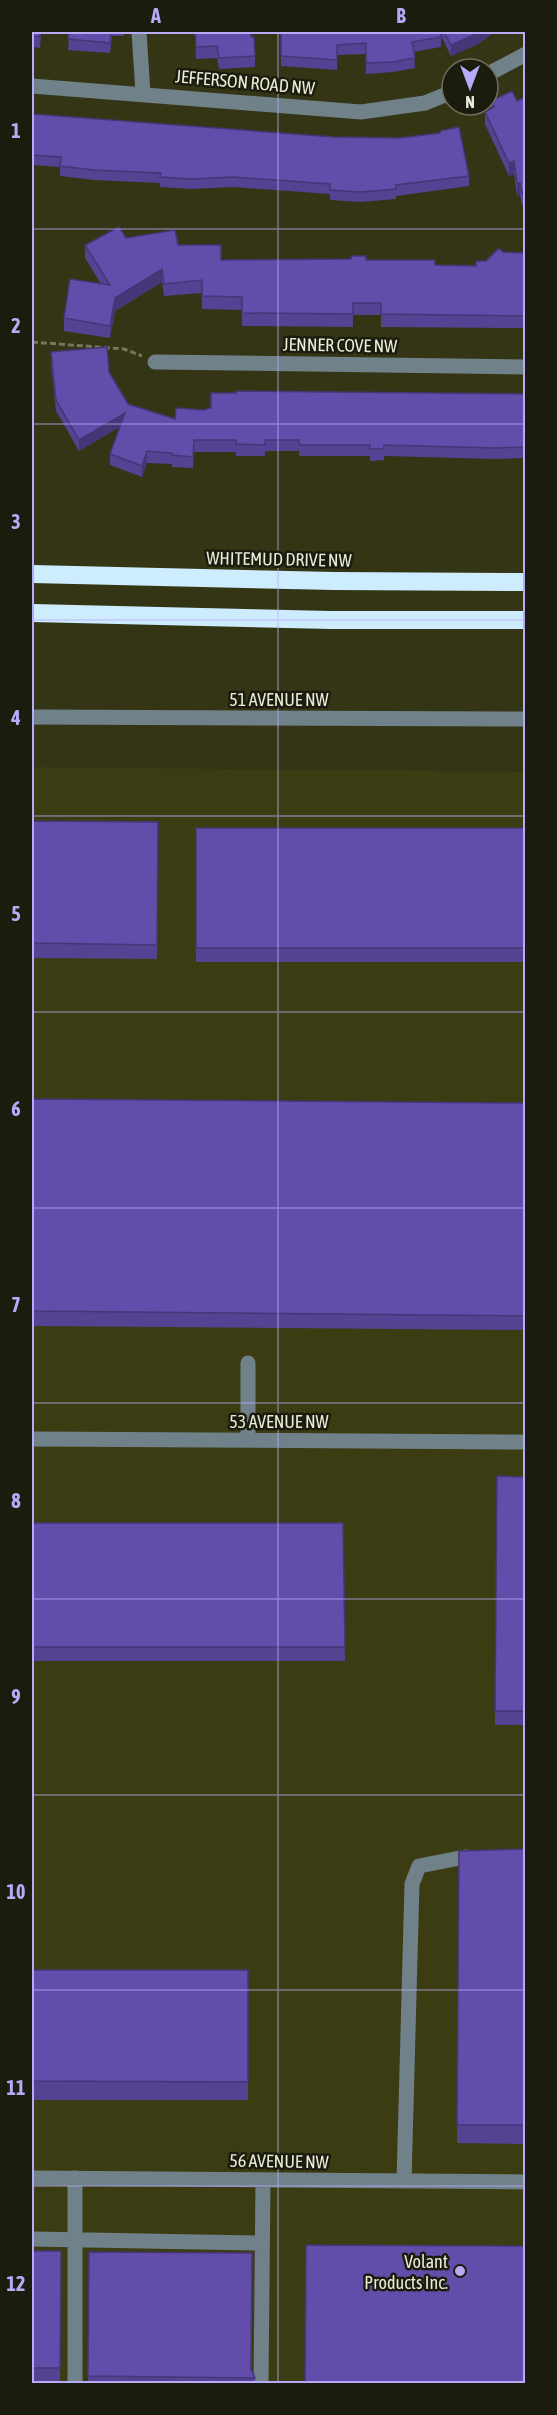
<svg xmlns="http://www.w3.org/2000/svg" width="557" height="2415" viewBox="0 0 557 2415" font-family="'Asap Condensed',sans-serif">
<rect width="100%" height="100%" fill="#343515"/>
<path fill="#3c3c13" d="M32,767L525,772V2383L32,2384Z"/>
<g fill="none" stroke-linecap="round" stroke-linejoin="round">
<path stroke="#75765b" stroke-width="3" stroke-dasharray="6 3" stroke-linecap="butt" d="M32,342L124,349L142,356"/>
<path stroke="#71818a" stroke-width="15" d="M139,32L143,93
M488,74L526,54
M32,86L361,112L425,103L452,92
M155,362L526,367
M32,717L526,719
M32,1439L526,1442
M248,1440V1363
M32,2178L526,2182
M75,2178V2384
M404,2181L412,1884L419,1866L465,1857L479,1858
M32,2239L262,2243
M261,2384L263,2180"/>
<path stroke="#cdedfe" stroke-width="18" d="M32,574L334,581L526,582
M32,613L331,620H526"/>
</g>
<path fill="#544292" d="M32,32H124V36H112L110,53L68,50L69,34L41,33L40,48L32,47Z
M195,32H251V37L255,56V67L219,69L217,58L196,59Z
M281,32H495L478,44L451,56L441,36V47L414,52L415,68L393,72L366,74V54L337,55V70L281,66Z
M525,97V328L381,327V315H353V327L242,326V310L202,309V293L164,296L162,282L115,311L110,338L64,331V318L101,284L85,258V245L126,238L178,245L221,260H366L435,265L476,266L503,252L525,253V205L522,206L520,195L517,196L514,174L509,176L485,124V112L491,109V101H517Z
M32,114L333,137L399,138L440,133V131L469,176V186L396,196V199L360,202L330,200V194L233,187L191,189L160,187V183L94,180L60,176V167L32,165Z
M51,352L109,372L128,404L175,419L203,410L525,394V458L496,459L384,456V460L370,461V456H299V451H265V456H236V452H194L193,468L172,467V464L147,463L142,477L110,465V454L119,427L79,451L56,411L51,364Z
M32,821L158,822L157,959L32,958Z
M196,828H525V962H196Z
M32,1099L525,1103V1330L32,1326Z
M497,1476L525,1477V1725H495Z
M32,1523H343L345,1661H32Z
M525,1849V2144L457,2143L459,1851Z
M32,1970H248V2100H32Z
M32,2251H61L60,2382H32Z
M89,2252L255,2378V2384H88Z"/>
<path fill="#453677" d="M480,32H495L478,44L451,56V45Z
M514,161V174L509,176V163Z
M517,183H520V195L517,196Z
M162,269V282L115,311L110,338V326L115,298Z
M125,413V424L79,451V440Z
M147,451V463L142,477V466Z"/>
<path fill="#624daa" stroke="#453677" stroke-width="1.5" d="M32,32H40V37L32,36Z
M69,32H111L110,43L68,39Z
M195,32H251V37H254L255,56L219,58L217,46L196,47Z
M281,32H440L441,37L412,42L415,58L393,62L366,63V43L337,45V60L281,56Z
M444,32H480L451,45Z
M512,91L517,101L525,97V316L381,314V303H353V314L242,313V297L202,296V280L164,284L162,269L115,298L110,326L64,318L70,279L110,285L85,245L119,227L126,238L175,230L178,245H221V260L351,259V256H366V260H435V265L476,266V261H486L499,248L503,252L525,253V192L522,193L520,183H517L514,161L509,163L485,112L494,107L491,101Z
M32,114L333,137L399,138L440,133V131L459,127L469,176L396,185V189L360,192L330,190V184L233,177L191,179L160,177L161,173L94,170L60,166L61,157L32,155Z
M107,347L109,372L128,404L175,419L176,408L203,410L211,408V393H236V391L525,394V447L496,448L384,445V449H370V445H299V440H265V445L236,444V440H194L193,457L172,455V453L147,451L142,466L110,454L125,413L79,440L56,400L51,352Z
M32,821L158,822L157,945L32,943Z
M196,828H525V948H196Z
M32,1099L525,1103V1316L32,1311Z
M497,1476L525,1477V1711H495Z
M32,1523H343L345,1647H32Z
M525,1849V2125H457L459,1851Z
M32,1970H248V2082L32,2081Z
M306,2245L525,2246V2384H305Z
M32,2251H61L60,2368H32Z
M89,2252L252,2253L251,2369L255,2378L88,2376Z"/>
<path fill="none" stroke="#b7abf8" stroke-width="1.5" stroke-opacity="0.55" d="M278,32V2384M32,229H526M32,424H526M32,620H526M32,816H526M32,1012H526M32,1208H526M32,1403H526M32,1599H526M32,1795H526M32,1990H526M32,2186H526"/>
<circle fill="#b7abf8" stroke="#1b1c0e" stroke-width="2" cx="460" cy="2271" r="6"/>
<g text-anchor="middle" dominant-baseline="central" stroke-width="5" stroke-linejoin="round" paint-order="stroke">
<g font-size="18" fill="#eaecd9" stroke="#1b1c0e">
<text transform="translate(245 82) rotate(5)">JEFFERSON ROAD NW</text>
<text transform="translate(340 345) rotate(1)">JENNER COVE NW</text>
<text transform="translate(279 559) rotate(1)">WHITEMUD DRIVE NW</text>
<text x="279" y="699">51 AVENUE NW</text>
<text x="279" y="1421">53 AVENUE NW</text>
<text transform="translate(279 2161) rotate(1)">56 AVENUE NW</text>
</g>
<g font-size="18" fill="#eaecd9" stroke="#1b1c0e" text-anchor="end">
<text x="448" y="2261">Volant<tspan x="448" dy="21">Products Inc.</tspan></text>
</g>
</g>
<rect width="557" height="2415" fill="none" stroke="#1b1c0e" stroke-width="66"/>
<g transform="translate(470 87) rotate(180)"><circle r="28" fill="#1b1c0e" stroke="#6e6f5f" stroke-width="1.5"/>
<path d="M0-4.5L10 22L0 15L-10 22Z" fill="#b7abf8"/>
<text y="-9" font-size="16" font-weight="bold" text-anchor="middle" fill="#eaecd9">N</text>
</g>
<rect x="33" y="33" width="491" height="2349" fill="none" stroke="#b7abf8" stroke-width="2"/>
<g font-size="20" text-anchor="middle" font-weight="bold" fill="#b7abf8">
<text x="156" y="23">A</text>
<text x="401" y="23">B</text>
<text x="16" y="138">1</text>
<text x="16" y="333">2</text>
<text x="16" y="529">3</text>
<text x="16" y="725">4</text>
<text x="16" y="921">5</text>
<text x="16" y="1116">6</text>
<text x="16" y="1312">7</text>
<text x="16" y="1508">8</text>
<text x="16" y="1704">9</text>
<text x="16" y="1899">10</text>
<text x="16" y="2095">11</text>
<text x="16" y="2291">12</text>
</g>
</svg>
